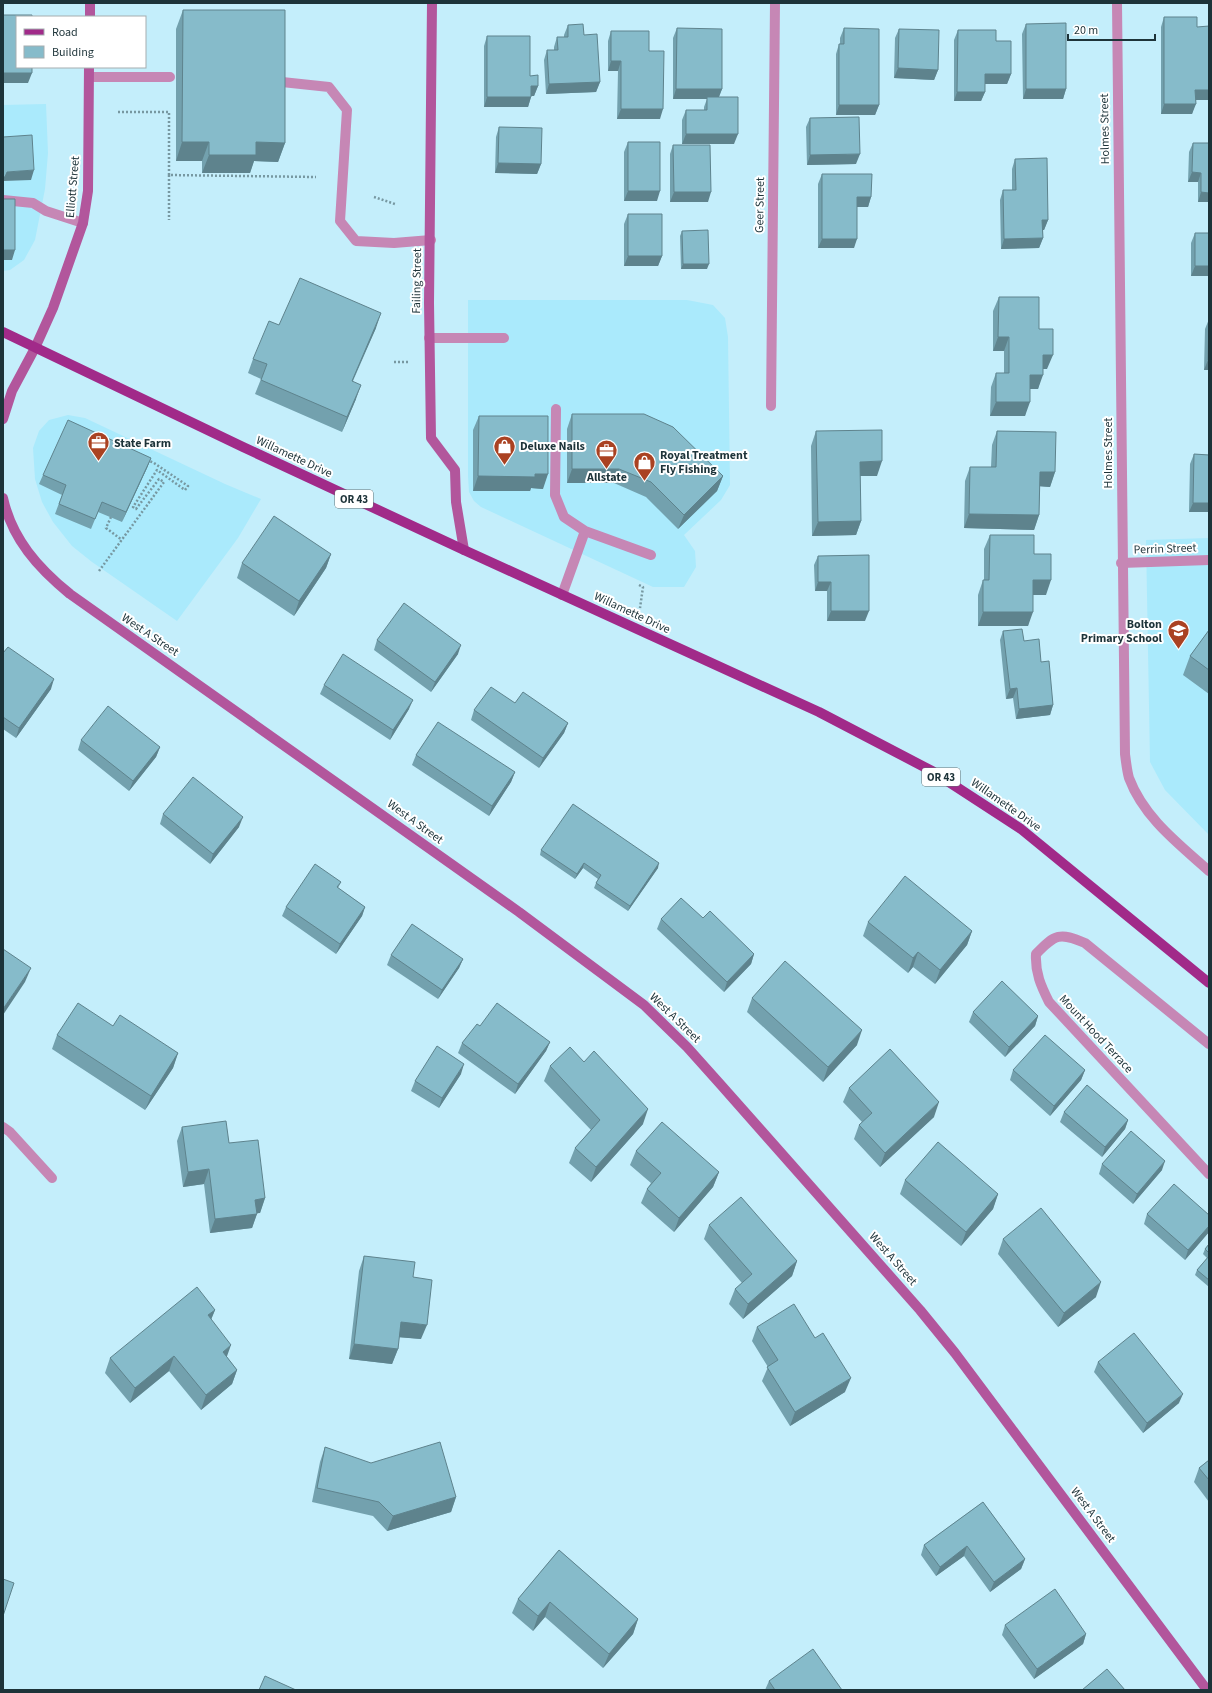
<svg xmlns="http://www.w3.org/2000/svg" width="1212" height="1693" viewBox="0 0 1212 1693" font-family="'Source Sans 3',sans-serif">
<rect width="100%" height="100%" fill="#c4eefb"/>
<path fill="#aaeafc" d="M46,104L48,153L45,189L35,240L24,260L10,270L3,271V105Z
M468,300H687L713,305L725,318L728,337L730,485L721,500L684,535L695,551L696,567L684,587H653L481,507L474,501L469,492L468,476Z
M68,415L85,418L225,484L261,499L238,538L177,621L92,562L72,546L53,522L42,502L35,479L33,448L39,431L49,420Z
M1209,538V835L1165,790L1150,762L1146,540Z"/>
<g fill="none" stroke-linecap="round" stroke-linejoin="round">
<path stroke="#7798a1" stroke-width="2.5" stroke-dasharray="2 2" stroke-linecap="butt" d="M118,112H169V175L316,177
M169,175V220
M374,197L395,204
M394,362H409
M111,517L106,528L122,540
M99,571L164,482L159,479L136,509L133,507L157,470L185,490L188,486L154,463L147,460
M639,585L643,587L640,608"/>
<path stroke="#c687b5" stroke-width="10" d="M89,77H170
M282,82L329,87L347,110L340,221L356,241L394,243L431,240
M3,200L33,203L46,211L83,223
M429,338H504
M556,409L555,495L564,517L585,531
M1121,563L1209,560
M562,595L585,531L651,555"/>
<path stroke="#c687b5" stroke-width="10" d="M1117,3L1125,754C1126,762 1127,771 1129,778C1144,818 1179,844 1209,871
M771,406L775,3
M1209,1044L1085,943C1060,932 1055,934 1036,954C1035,973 1041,986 1049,1002L1209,1174
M3,1127L10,1132L52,1178"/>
<path stroke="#b2569c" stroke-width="10" d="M432,3L429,303L431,438L455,470L456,502L464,550
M90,17V3
M3,419L12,391L35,348L53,308L83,223L88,191L89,67
M3,498C12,539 38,568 70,594L519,912L644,1005L687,1047L721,1085L920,1310L955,1353L1207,1690"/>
<path stroke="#a12a89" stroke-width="10" d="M3,332L243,447L464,550L819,712L932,771L1021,829L1209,983"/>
</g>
<path fill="#73a1ae" d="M183,10L285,143L278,162L254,161L250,173H202V161H176V29Z
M1164,17L1197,27L1209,100H1196L1192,114H1161V27Z
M1026,24L1066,89L1063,99H1023L1022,34Z
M568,25L584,35L600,82L596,92L546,94L544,60L547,50H554V47L557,37H564V35Z
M677,28L722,89L719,97L734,144H682V120L686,110H704V107L707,99H673V38Z
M844,28L879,105L875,115H836V54L839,44H840V38Z
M899,29L938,70L934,80L894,78L895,38Z
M958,30L996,41L1011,74L1007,84H985V92L981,101H954V40Z
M611,31L649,51L660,119H617L618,71H608V41Z
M487,36L530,76L538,86L534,96H531V97L528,107H484V46Z
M810,118L856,164L807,165L806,127Z
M499,127L541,164L537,174L495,173L496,137Z
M628,142L657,201H624V152Z
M1193,143H1209V202H1198V182H1188L1189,152Z
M673,145L708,202H670V154Z
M1015,159L1048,220L1044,230H1043V238L1039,248L1001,249L1000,200L1003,190H1012V169Z
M822,174L871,197L868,207H857L854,248H818V184Z
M628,214L662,256L658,266H624V224Z
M682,231L707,269H681L680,236Z
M1195,233L1209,276H1191V243Z
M999,297L1039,329L1047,369H1043L1038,389H1030L1025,416H990L991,387L996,373H1004V351H993V311Z
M1209,319V370H1204L1205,329Z
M279,325L376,328L353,381L356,399L342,432L255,394L261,379L248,373L253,359Z
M572,414L723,476L717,491L678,529L646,497L614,483H567V429Z
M479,416L543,489L531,488L530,491H473V430Z
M816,431L877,476H860L861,521L856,535L812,536L811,446Z
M997,431L1055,472L1050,487L1040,486L1039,515L1034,530L964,528L965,481L970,467H991L992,445Z
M1194,454L1209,455V512H1189L1190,464Z
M151,458L147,468L122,522L98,512L91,529L55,514L62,495L39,484L43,475Z
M990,535L1034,554L1046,595H1033L1028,626H978V595L983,580H984V549Z
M331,554L326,568L294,616L237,578L242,563Z
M818,556L865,621H827V591H815L814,565Z
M1209,630V694L1183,675L1190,656Z
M1003,631L1024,641L1041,662L1053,705L1050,715L1016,719L1013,698L1006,699L1000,640Z
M377,640L458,654L431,692L374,650Z
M3,653L51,689L16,738L3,729Z
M324,685L409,709L390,740L320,694Z
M515,703L568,723L564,733L539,768L471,720L474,710Z
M81,740L160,747L156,757L129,791L78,750Z
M416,755L515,772L511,782L489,816L412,765Z
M163,814L239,827L210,864L160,824Z
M541,850L658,868L628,911L594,888L596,883L598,879L583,868L575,879L540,855Z
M341,882L338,888L365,907L362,916L336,954L282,916L286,907Z
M703,918L754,954L751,964L724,992L657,929L661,919Z
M868,922L972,931L967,945L935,984L913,967L908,973L863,936Z
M391,955L463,959L459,968L438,999L387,965Z
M752,998L857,1045L823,1082L747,1012Z
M973,1012L1038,1016L1035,1026L1005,1057L969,1022Z
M113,1026L178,1053L173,1068L145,1110L52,1049L57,1035Z
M480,1026L550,1042L546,1051L515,1094L458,1053L462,1043Z
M584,1062L643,1124L591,1182L569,1163L575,1148L591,1130L544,1081L550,1066Z
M1013,1070H1085L1081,1080L1050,1116L1010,1080Z
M461,1074L439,1108L411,1091L415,1081Z
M849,1088L934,1117L880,1167L854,1139L859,1125L862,1122L843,1102Z
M1064,1112L1128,1120L1125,1129L1102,1157L1060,1122Z
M182,1127L229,1143L265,1198L260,1213H257L252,1228L210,1233L204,1184L183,1187L177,1141Z
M636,1151L719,1172L713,1187L674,1232L641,1203L647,1189L651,1183L630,1165Z
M1102,1164L1162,1170L1133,1204L1099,1174Z
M905,1180L998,1194L993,1209L961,1246L900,1194Z
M1147,1214L1209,1215V1232L1185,1260L1144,1224Z
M709,1225L797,1261L792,1276L743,1319L729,1304L735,1289L742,1283L704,1239Z
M1003,1239L1096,1297L1058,1327L998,1254Z
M1209,1244V1287L1195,1275L1197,1270L1207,1258L1203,1254L1205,1249Z
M364,1256L413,1277L421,1339L399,1337L398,1349L392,1364L349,1359L359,1271Z
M215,1310L211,1320L227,1357L237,1370L232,1384L201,1410L169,1371L130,1403L105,1373L110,1358Z
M757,1327L845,1392L790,1426L762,1381L768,1367L752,1341Z
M1098,1362L1179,1403L1143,1433L1094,1372Z
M325,1447L456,1497L451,1512L387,1531L373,1516L312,1502L320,1462Z
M1209,1460V1502L1194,1482L1199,1468Z
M983,1502L1025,1559L1021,1569L990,1592L964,1556L936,1576L921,1555L924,1545Z
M559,1550L638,1619L633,1634L603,1668L545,1617L533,1631L512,1613L518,1599Z
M1005,1625L1086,1634L1083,1644L1034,1679L1002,1635Z
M769,1681L842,1690H765Z"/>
<path fill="#5e838d" d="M611,61H621L618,71H608Z
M898,68L938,70L934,80L894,78Z
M3,73H32L28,83H3Z
M985,74H1011L1007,84H981Z
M600,82L596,92L546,94L549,84Z
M531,86H538L534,96H528Z
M676,89H722L718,99L707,97V99H673Z
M1026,89H1066L1063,99H1023Z
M1195,90H1209V100H1192Z
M957,92H985L981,101H954Z
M487,97H531L528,107H484Z
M1164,104H1196L1192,114H1161Z
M839,105H879L875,115H836Z
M621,109H663L660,119H617Z
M686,134H738L734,144H682Z
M182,142H209L202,161H176Z
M256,142L285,143L278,162L254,161L250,173H202L209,155Z
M860,154L856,164L807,165L810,155Z
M498,163L541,164L537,174L495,173Z
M34,170L31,180L3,181V182V177L7,172Z
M1192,172L1201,173L1198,182H1188Z
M628,191H660L657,201H624Z
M674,192H711L708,202H670Z
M1201,192L1209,193V202H1198Z
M857,197H871L868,207H854Z
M1042,220H1048L1044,230H1039Z
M1043,238L1039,248L1001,249L1004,239Z
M822,239H857L854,248H818Z
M3,250H15L12,260H3Z
M628,256H662L658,266H624Z
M683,264H709L707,269H681Z
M1195,266H1209V276H1191Z
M381,313L376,328L346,395L352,381Z
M998,337H1009L1004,351H993Z
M1043,355H1053L1047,369H1038Z
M1208,360H1209V370H1204Z
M1030,375H1043L1038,389H1025Z
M361,385L356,399L342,432L347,417Z
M996,402H1030L1025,416H990Z
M151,458L147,468L122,522L126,512Z
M882,461L877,476H855L860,462Z
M572,469H619L614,483H567Z
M1040,472H1055L1050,487L1035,486Z
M535,474H548L543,489L531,488L530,491H473L478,476Z
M723,476L717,491L678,529L684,515Z
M1193,503H1209V512H1189Z
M969,514L1039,515L1034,530L964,528Z
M861,521L856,535L812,536L818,522Z
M331,554L326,568L294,616L299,601Z
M1033,580H1051L1046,595H1028Z
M818,582H831L827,591H815Z
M831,611H869L865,621H827Z
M983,612H1033L1028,626H978Z
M461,645L458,654L431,692L435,682Z
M54,679L51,689L16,738L19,728Z
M1017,688L1013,698L1006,699L1010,689Z
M413,700L409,709L390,740L393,730Z
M1053,705L1050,715L1016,719L1019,709Z
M568,723L564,733L539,768L543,758Z
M160,747L156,757L129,791L133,781Z
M515,772L511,782L489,816L492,806Z
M243,817L239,827L210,864L213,854Z
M584,863L583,868L575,879L577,874Z
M659,863L658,868L628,911L630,906Z
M365,907L362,916L336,954L340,944Z
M972,931L967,945L935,984L940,970Z
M918,952L913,967L908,973L913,958Z
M754,954L751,964L724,992L727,982Z
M463,959L459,968L438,999L442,990Z
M31,968L25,982L3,1015V1009Z
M1038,1016L1035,1026L1005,1057L1009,1047Z
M862,1030L857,1045L823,1082L828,1067Z
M550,1042L546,1051L515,1094L518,1084Z
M178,1053L173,1068L145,1110L151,1096Z
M464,1064L461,1074L439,1108L442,1098Z
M1085,1070L1081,1080L1050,1116L1054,1106Z
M939,1102L934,1117L880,1167L885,1153Z
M648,1109L643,1124L591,1182L596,1167Z
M1128,1120L1125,1129L1102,1157L1105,1147Z
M1165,1161L1162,1170L1133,1204L1137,1194Z
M209,1169L204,1184L183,1187L188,1172Z
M719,1172L713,1187L674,1232L679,1218Z
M998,1194L993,1209L961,1246L966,1232Z
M265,1198L260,1213L250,1214L255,1200Z
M257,1214L252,1228L210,1233L215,1219Z
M1209,1226V1232L1185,1260L1188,1250Z
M797,1261L792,1276L743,1319L748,1304Z
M1101,1282L1096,1297L1058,1327L1064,1313Z
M215,1310L209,1324L208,1315Z
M401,1322L427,1325L421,1339L396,1337Z
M354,1344L398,1349L392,1364L349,1359Z
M231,1345L226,1359L223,1352Z
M174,1356L169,1371L130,1403L135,1388Z
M237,1370L232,1384L201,1410L206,1395Z
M851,1378L845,1392L790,1426L795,1412Z
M1183,1394L1179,1403L1143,1433L1147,1423Z
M456,1497L451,1512L387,1531L393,1516Z
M967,1546L964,1556L936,1576L940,1567Z
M1025,1559L1021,1569L990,1592L994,1582Z
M550,1602L545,1617L533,1631L538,1616Z
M638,1619L633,1634L603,1668L609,1654Z
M1086,1634L1083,1644L1034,1679L1037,1669Z"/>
<path fill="#86bbca" stroke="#5e838d" d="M183,10H285V143L256,142V155H209V142H182Z
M3,15H32V17H17V67H32V73H3Z
M1164,17H1197V27L1209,26V90H1195L1196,104H1164Z
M1066,23V89H1026V24Z
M583,24L584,35L597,34L600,82L549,84L547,50H558L557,37H568V25Z
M677,28L722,29V89H676Z
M844,28L879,29V105H839V44H844Z
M899,29L939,30L938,70L898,68Z
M958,30H996V41H1011V74H985V92H957Z
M611,31H649V51H664L663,109H621V61H611Z
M487,36H530V76L538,75V86H531V97H487Z
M707,97H738V134H686V110H707Z
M859,117L860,154L810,155V118Z
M499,127L542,128L541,164L498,163Z
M32,135L34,170L7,172L5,177H3V137Z
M628,142H660V191H628Z
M1193,143H1209V193L1201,192V173L1192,172Z
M673,145H710L711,192H674Z
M1047,158L1048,220H1042L1043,238L1004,239L1003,190H1016L1015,159Z
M822,174H872L871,197H857V239H822Z
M3,199H15V250H3Z
M628,214H662V256H628Z
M708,230L709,264H683L682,231Z
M1195,233H1209V266H1195Z
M300,278L381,313L352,381L361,385L347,417L261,380L267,364L253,359L269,321L279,325Z
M999,297H1039V329H1053V355H1043V375H1030V402H996V373H1009V337H998Z
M1209,319V360H1208Z
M572,414H644L673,427L723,476L684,515L651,482L619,469H572Z
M479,416H548V474H535V477L478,476Z
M68,420L151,458L126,512L102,502L95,519L59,504L66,485L43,475Z
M882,430V461L860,462L861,521L818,522L816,431Z
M997,431L1056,432L1055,472H1040L1039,515L969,514L970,467H996Z
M1194,454L1209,455V503H1193Z
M274,516L331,554L299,601L242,563Z
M990,535H1034V554H1051V580H1033V612H983V580H989Z
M869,555V611H831V582H818V556Z
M404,603L461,645L435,682L377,640Z
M1022,629L1024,641L1039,639L1041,662L1049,661L1053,705L1019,709L1017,688L1010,689L1003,631Z
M1209,630V670L1190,656Z
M8,647L54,679L19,728L3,717V653Z
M343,654L413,700L393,730L324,685Z
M491,687L515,703L523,692L568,723L543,758L474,710Z
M108,706L160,747L133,781L81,740Z
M438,722L515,772L492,806L416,755Z
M193,777L243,817L213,854L163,814Z
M573,804L659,863L630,906L596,883L601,875L584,863L577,874L541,850Z
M315,864L341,882L337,887L365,907L340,944L286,907Z
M905,876L972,931L940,970L918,952L913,958L868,922Z
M681,898L703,918L710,911L754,954L727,982L661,919Z
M412,924L463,959L442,990L391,955Z
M3,949L31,968L3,1009Z
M785,961L862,1030L828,1067L752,998Z
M1002,981L1038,1016L1009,1047L973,1012Z
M78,1003L113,1026L120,1015L178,1053L151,1096L57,1035Z
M497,1003L550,1042L518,1084L462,1043L477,1024L480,1026Z
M1045,1035L1085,1070L1054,1106L1013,1070Z
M437,1046L464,1064L442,1098L415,1081Z
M570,1047L584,1062L594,1051L648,1109L596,1167L575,1148L600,1120L550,1066Z
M890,1049L939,1102L885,1153L859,1125L872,1113L849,1088Z
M1087,1085L1128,1120L1105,1147L1064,1112Z
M226,1121L229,1143L258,1140L265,1198L255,1200L257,1214L215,1219L209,1169L188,1172L182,1127Z
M662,1122L719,1172L679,1218L647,1189L661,1173L636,1151Z
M1131,1131L1165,1161L1137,1194L1102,1164Z
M938,1142L998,1194L966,1232L905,1180Z
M1174,1184L1209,1215V1226L1188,1250L1147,1214Z
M741,1197L797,1261L748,1304L735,1289L752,1274L709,1225Z
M1041,1208L1101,1282L1064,1313L1003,1239Z
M1209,1244V1253L1205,1249Z
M364,1256L415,1262L413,1277L432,1280L427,1325L401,1322L398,1349L354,1344Z
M1209,1256V1280L1197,1270Z
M197,1287L215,1310L208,1315L231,1345L223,1352L237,1370L206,1395L174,1356L135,1388L110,1358Z
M794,1304L815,1338L823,1333L851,1378L795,1412L767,1367L778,1360L757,1327Z
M1134,1333L1183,1394L1147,1423L1098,1362Z
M440,1442L456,1497L393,1516L379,1502L317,1488L325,1447L371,1463Z
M1209,1460V1480L1199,1468Z
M983,1502L1025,1559L994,1582L967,1546L940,1567L924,1545Z
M559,1550L638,1619L609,1654L550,1602L538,1616L518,1599Z
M3,1579L14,1583L3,1616Z
M1055,1589L1086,1634L1037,1669L1005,1625Z
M813,1649L842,1690H775L769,1681Z
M1107,1669L1125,1690H1082Z
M265,1676L296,1690H259Z"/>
<defs>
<symbol id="office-pin" viewBox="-11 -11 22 30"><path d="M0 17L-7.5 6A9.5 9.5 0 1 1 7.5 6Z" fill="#aa4222" stroke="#fff"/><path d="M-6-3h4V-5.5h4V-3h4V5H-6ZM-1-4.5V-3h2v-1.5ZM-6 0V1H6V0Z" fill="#fff"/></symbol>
<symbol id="shop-pin" viewBox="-11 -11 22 30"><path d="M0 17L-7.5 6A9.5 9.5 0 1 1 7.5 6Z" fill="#aa4222" stroke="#fff"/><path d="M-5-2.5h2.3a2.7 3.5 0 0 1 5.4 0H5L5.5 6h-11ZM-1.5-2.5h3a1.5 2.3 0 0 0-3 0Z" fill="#fff"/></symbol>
<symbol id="school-pin" viewBox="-11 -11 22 30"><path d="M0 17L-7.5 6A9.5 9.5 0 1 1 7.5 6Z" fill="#aa4222" stroke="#fff"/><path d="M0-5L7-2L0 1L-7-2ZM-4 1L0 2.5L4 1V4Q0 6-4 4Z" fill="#fff"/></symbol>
</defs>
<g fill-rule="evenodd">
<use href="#office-pin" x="86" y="430" width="25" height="34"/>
<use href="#shop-pin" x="492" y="434" width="25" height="34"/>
<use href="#office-pin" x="594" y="438" width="25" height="34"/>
<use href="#shop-pin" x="632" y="450" width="25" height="34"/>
<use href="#school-pin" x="1166" y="618" width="25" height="34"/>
</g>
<g text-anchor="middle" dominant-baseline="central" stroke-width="4" stroke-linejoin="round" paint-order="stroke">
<g fill="#fff" stroke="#617074" stroke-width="1">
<rect x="335" y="490" width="38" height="18" rx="3"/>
<rect x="922" y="768" width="38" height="18" rx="3"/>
</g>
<g font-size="11" font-weight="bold" fill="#1d3339">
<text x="354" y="499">OR 43</text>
<text x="941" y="777">OR 43</text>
</g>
<g font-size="12" fill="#1d3339" stroke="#fff">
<text transform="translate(1105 129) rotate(-91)">Holmes Street</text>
<text transform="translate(73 187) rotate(-85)">Elliott Street</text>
<text transform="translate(760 205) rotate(-89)">Geer Street</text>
<text transform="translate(417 281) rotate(-89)">Failing Street</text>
<text transform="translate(1108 453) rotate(-90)">Holmes Street</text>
<text transform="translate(294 457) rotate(25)">Willamette Drive</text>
<text transform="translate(1165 549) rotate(-2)">Perrin Street</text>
<text transform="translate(632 613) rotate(25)">Willamette Drive</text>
<text transform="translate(150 635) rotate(34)">West A Street</text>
<text transform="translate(1006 805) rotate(35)">Willamette Drive</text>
<text transform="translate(415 822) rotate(36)">West A Street</text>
<text transform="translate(675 1018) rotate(44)">West A Street</text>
<text transform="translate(1096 1034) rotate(47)">Mount Hood Terrace</text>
<text transform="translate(893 1259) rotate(49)">West A Street</text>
<text transform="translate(1093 1515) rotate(53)">West A Street</text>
</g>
<g font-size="12" font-weight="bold" fill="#1d3339" stroke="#fff" text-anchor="start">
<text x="114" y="443">State Farm</text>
<text x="520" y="446">Deluxe Nails</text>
<text x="660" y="455">Royal Treatment<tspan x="660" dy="14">Fly Fishing</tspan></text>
<text x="607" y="477" text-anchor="middle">Allstate</text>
<text x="1162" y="624" text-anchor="end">Bolton<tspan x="1162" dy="14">Primary School</tspan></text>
</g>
</g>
<rect width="1212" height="1693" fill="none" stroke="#1d3339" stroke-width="8"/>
<rect x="16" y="16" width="130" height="52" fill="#ffffff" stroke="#a5adb0"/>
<rect x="24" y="29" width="20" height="6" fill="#a12a89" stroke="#a5adb0"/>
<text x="52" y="36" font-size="12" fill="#1d3339">Road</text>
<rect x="24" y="46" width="20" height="12" fill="#86bbca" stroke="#a5adb0"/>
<text x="52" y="56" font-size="12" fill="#1d3339">Building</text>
<path d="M1068 34v6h87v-6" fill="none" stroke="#1d3339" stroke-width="2"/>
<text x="1074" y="34" font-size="12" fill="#1d3339" stroke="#ffffff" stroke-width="3" paint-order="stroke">20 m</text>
</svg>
